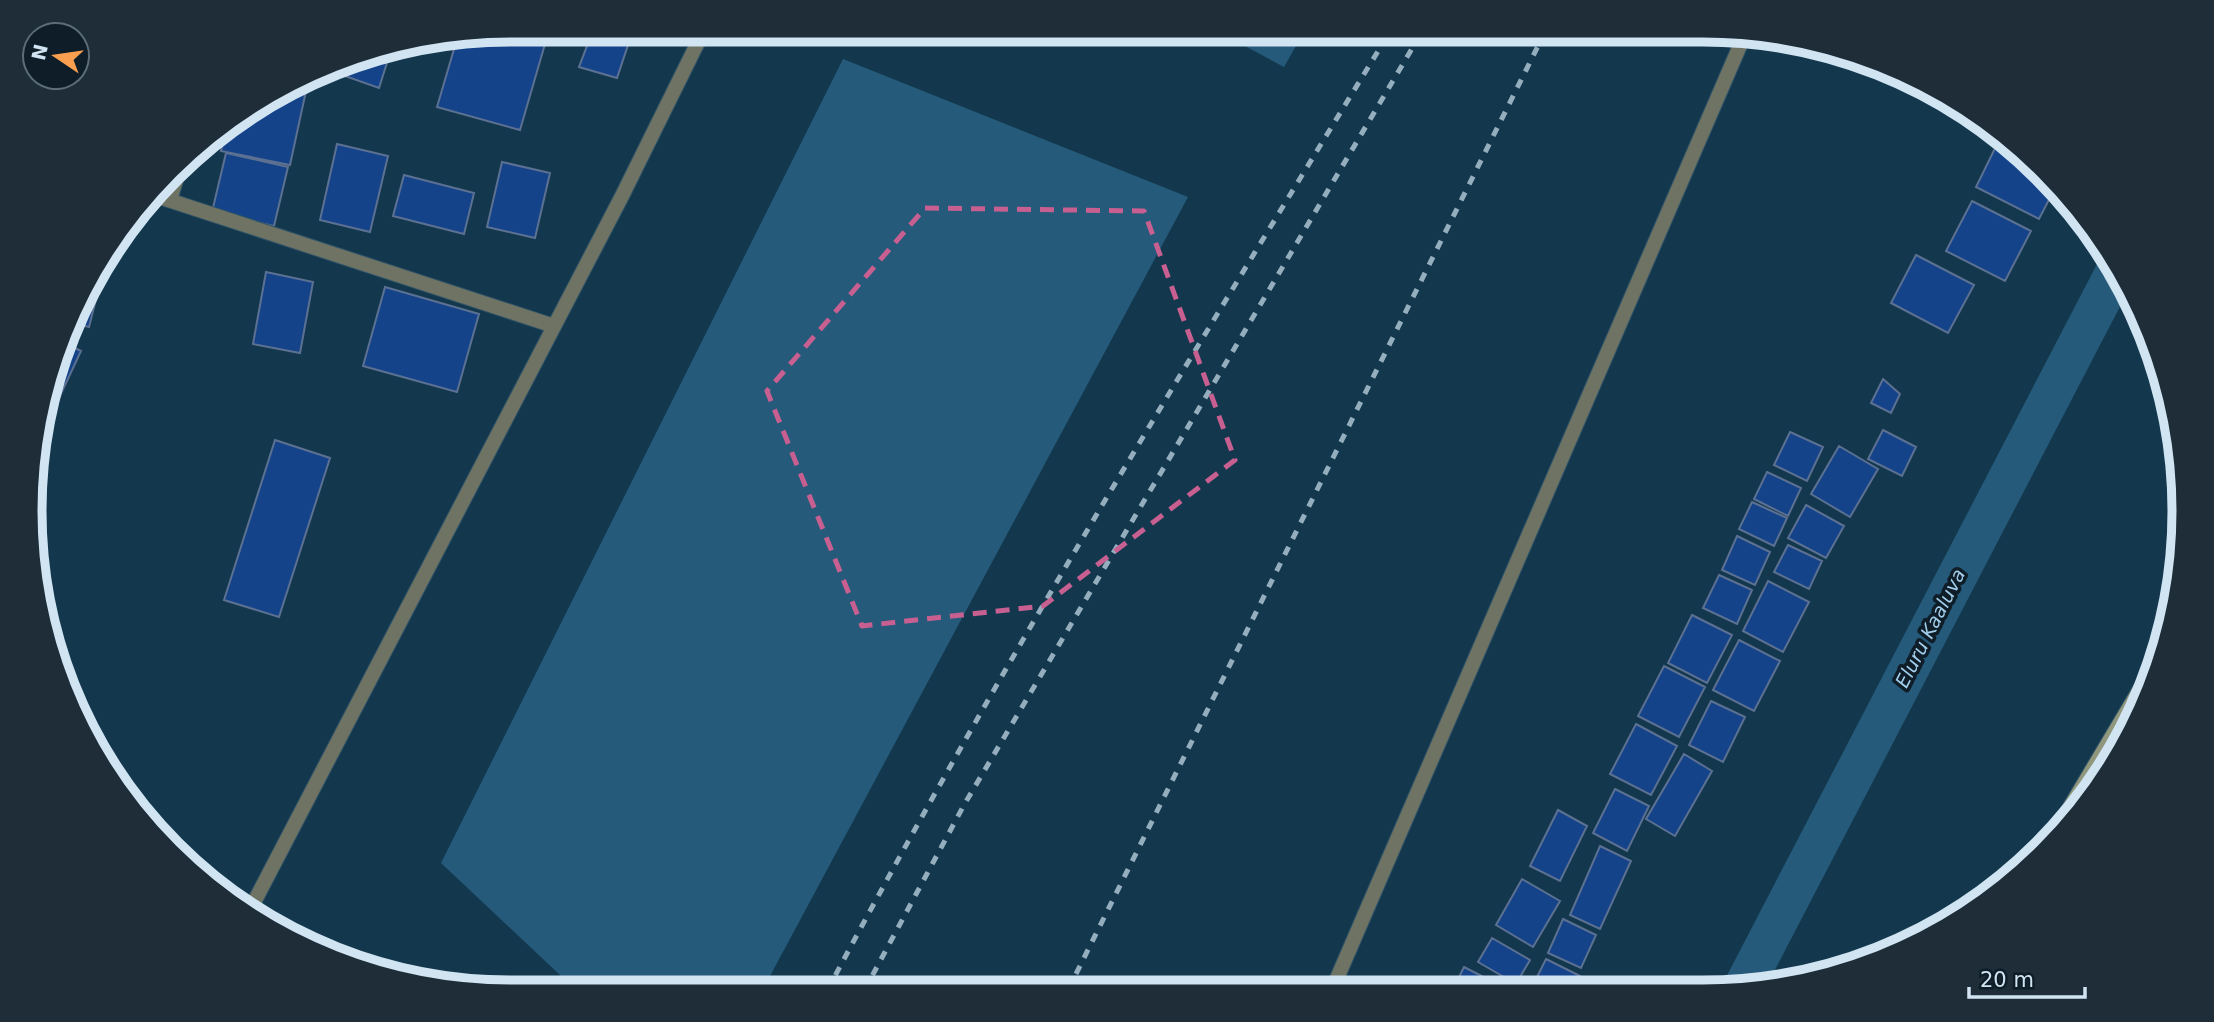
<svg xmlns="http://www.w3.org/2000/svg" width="2214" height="1022" viewBox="0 0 2214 1022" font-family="'DejaVu Sans',sans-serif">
<rect width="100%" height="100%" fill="#13384e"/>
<path fill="#255a7a" d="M1215,30H1305L1284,67Z
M843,59L1188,197L762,991L578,992L441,863Z"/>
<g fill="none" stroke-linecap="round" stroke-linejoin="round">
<path stroke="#255a7a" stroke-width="40" d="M1743,988L2117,269"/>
</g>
<path fill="#14438a" stroke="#5c7192" stroke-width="2" d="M593,30H606L630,39L617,78L579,67Z
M502,31L545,44L520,130L437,107L457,39Z
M391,50L379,88L325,69L356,55Z
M1862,59L1887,66L1914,81L1910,89L1860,64Z
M309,77L290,165L221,151L228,124L271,94Z
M2001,136L2043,170L2056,186L2039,219L1976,187Z
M337,144L388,156L370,232L320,220Z
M226,153L288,167L274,226L212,212Z
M502,162L550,173L535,238L487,227Z
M404,175L474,193L464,234L393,216Z
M1972,201L2031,231L2005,281L1946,251Z
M1916,255L1974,285L1948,333L1891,303Z
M266,272L313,282L300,353L253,344Z
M93,274L102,276L89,327L74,323Z
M385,287L479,314L457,392L363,366Z
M67,344L81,351L45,428L39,425V418Z
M1883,379L1900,394L1891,413L1871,403Z
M1883,430L1916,447L1902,476L1868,459Z
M1790,432L1823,447L1807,481L1774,465Z
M275,440L330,458L279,617L224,600Z
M1839,446L1878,469L1850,517L1811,494Z
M1767,472L1801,488L1788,516L1754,499Z
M1752,502L1787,518L1774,546L1739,529Z
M1806,505L1844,526L1826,558L1788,538Z
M1737,536L1770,552L1755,585L1722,570Z
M1788,545L1822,561L1809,589L1774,572Z
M1719,575L1752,590L1737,624L1703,608Z
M1768,581L1809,602L1783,652L1743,631Z
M1692,615L1732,635L1707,683L1668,663Z
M1739,640L1780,661L1754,711L1713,690Z
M1664,666L1705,687L1679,737L1638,716Z
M1711,701L1745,717L1723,762L1689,745Z
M1636,724L1677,746L1651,795L1610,774Z
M1684,754L1712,771L1675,836L1646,819Z
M1615,789L1649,806L1627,851L1593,833Z
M1558,810L1587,826L1560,881L1530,866Z
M1600,846L1631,861L1600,929L1570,915Z
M1522,879L1560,901L1533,947L1496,925Z
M1563,919L1596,935L1581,968L1548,953Z
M1492,938L1530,960L1516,984L1478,962Z
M1546,959L1580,976L1573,989L1532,987Z
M1464,967L1507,989H1453Z"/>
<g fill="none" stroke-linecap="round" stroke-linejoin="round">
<defs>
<path id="lane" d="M1332,990L1745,34"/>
<path id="street" d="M156,196L554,326
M170,200L181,164
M251,908L622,196L704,30"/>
<path id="secondary" d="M2052,837L2159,657"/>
</defs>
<use href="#lane" stroke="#315468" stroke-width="16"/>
<use href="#street" stroke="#315468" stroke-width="16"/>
<use href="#secondary" stroke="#315468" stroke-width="16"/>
<use href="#lane" stroke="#6f7363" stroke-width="14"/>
<use href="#street" stroke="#6f7363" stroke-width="14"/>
<use href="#secondary" stroke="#90977c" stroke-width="14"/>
<path stroke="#95aebe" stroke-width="5" stroke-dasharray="9 9" stroke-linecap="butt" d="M1068,990L1546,30
M827,991C1001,663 1197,347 1391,30
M864,991L964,805L1423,30"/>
</g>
<path fill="none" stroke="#c75f90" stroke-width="5" stroke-dasharray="14 9" stroke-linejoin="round" d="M925,208L1144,211L1235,460L1043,606L862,626L767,391Z"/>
<g text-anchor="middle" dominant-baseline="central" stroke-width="7" stroke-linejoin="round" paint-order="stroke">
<g font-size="19" font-style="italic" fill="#a3cfed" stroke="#0e1d27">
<text transform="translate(1930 628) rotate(-63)">Eluru Kaaluva</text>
</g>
</g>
<path d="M0 0H2214V1022H0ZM511 42H1703A469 469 0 0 1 2172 511V511A469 469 0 0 1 1703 980H511A469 469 0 0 1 42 511V511A469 469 0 0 1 511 42Z" fill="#1e2d37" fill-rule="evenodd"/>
<path fill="none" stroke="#d0e4f2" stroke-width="9" d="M511 42H1703A469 469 0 0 1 2172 511V511A469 469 0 0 1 1703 980H511A469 469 0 0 1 42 511V511A469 469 0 0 1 511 42Z"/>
<g transform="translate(56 56) rotate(283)"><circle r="33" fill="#0e1d27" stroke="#5c6d78" stroke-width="2"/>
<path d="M0-5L12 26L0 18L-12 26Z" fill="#fa9f4f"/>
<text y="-10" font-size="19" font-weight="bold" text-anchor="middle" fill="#d0e4f2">N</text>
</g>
<path d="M1969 987v10h116v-10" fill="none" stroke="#d0e4f2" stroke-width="3.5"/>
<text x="1980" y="987" font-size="21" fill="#d0e4f2" stroke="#0e1d27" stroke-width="5" paint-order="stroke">20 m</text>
</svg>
